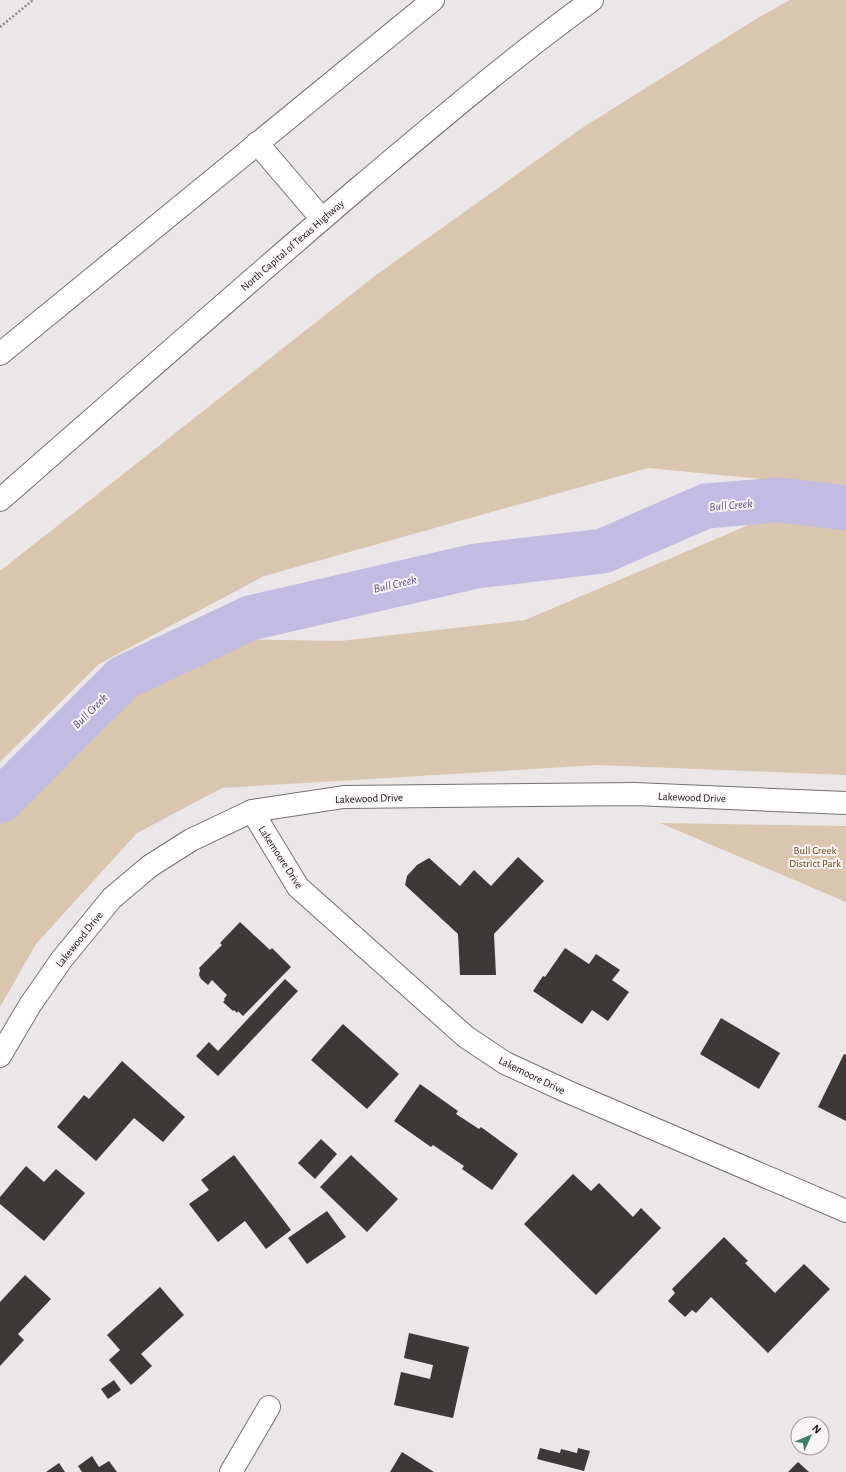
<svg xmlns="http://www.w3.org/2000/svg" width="846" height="1472" font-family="'Alegreya Sans',sans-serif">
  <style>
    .green { fill: #dac5ae }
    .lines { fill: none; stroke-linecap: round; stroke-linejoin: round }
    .river { stroke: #c2bce2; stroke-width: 45 }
    .building { fill: #3c3938 }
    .minor-casing { stroke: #757171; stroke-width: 24 }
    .highway-casing { stroke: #757171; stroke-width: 24 }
    .path { stroke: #8f8d8d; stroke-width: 2.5; stroke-dasharray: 2 2; stroke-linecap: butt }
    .minor { stroke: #fff; stroke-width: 22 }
    .highway { stroke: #fff; stroke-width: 22 }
    .labels { text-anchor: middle; stroke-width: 4; stroke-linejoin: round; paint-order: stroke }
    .street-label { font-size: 11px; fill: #151414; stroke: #f9f4f5 }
    .park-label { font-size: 11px; fill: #68430e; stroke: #f9f4f5 }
    .water-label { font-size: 12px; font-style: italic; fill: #584d80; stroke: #f9f4f5 }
  </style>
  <rect width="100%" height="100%" fill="#ebe7e8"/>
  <g class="green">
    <path d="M790,0H846V487L648,468L264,576L99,664L0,762V571L376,275L582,128L756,19Z"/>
    <path d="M772,515L846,520V775L599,765L222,788L137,833L36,944L0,1007V811L117,702L226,639L340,641L525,620Z"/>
    <path d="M660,823L846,826V902Z"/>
  </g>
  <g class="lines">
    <path class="river" d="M0,801L123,678L250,618L476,566L603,551L706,506L780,500L846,508"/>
  </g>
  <g class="building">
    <path d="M518,857L544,881L494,934L496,975H460L458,934L405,885L407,876L417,865L429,858L460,886L474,870L491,886Z"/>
    <path d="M240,922L270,950L272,948L291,967L243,1016L238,1011L237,1013L234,1010L233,1011L223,1002L225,1000L224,999L227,995L212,980L208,985L201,979L199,975L200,970L199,968L222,945L220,943Z"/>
    <path d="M565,948L589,964L596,954L620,970L612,980L629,992L608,1021L592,1010L582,1024L533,991L543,976L545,977Z"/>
    <path d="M285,979L298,991L218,1076L196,1056L209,1042L218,1051Z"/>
    <path d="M721,1018L780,1053L759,1089L700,1054Z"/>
    <path d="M343,1024L399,1074L367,1109L311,1060Z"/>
    <path d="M844,1054L846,1055V1121L818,1107Z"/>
    <path d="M122,1061L185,1117L163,1142L134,1118L96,1161L57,1127L84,1095L89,1099Z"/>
    <path d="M420,1084L458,1111L456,1114L479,1129L481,1127L518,1154L492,1190L462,1169L464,1166L433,1145L431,1147L394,1121Z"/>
    <path d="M321,1139L337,1154L315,1179L298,1163Z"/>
    <path d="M234,1155L291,1230L266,1249L245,1221L218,1242L189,1204L209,1190L201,1180Z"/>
    <path d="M351,1155L398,1199L367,1232L320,1187Z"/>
    <path d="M26,1166L44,1182L56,1169L85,1193L44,1241L0,1204V1197Z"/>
    <path d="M573,1174L591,1191L599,1183L633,1217L641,1208L661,1228L596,1295L524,1224Z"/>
    <path d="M327,1211L346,1237L307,1264L288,1238Z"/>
    <path d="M724,1237L748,1261L745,1263L775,1293L804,1264L830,1289L768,1353L711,1297L696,1313L692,1310L685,1317L668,1301L675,1293L672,1289Z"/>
    <path d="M25,1275L51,1299L18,1334L24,1340L0,1366V1302Z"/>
    <path d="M160,1287L184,1315L141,1354L152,1366L131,1385L109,1360L120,1350L107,1335Z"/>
    <path d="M409,1333L469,1347L453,1418L394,1405L401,1372L430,1379L433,1365L404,1358Z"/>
    <path d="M114,1380L121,1390L108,1399L101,1389Z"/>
    <path d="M540,1448L560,1453L561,1449L577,1453L578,1448L590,1451L584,1471L537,1459Z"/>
    <path d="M402,1452L434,1472H390Z"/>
    <path d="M92,1456L99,1467L109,1461L117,1472H82L78,1466Z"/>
    <path d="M798,1462L809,1472H788Z"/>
    <path d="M59,1463L65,1472H46Z"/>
  </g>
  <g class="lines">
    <g class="minor-casing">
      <g id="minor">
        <path d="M252,811L298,887L466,1037L505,1063L566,1091L846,1211"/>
        <path d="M0,1056L30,1005L62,959L112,898L150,866L191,840L252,811L344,797L635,794L846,803"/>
        <path d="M231,1472L269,1407"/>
      </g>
    </g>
    <g class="highway-casing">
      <g id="highway">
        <path d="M257,143L322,219"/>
        <path d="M0,354L433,0"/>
        <path d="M0,500C120,395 240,289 362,185C437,122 512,58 592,0"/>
      </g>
    </g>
    <path class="path" d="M0,27L33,0"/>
    <use href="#minor" class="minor"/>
    <use href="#highway" class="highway"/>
  </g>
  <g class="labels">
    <g class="street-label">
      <text transform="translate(292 245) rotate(-41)" y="4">North Capital of Texas Highway</text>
      <text transform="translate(692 797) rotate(2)" y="4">Lakewood Drive</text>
      <text transform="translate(369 798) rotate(-2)" y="4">Lakewood Drive</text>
      <text transform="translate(281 857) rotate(57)" y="4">Lakemoore Drive</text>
      <text transform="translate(79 939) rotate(-51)" y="4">Lakewood Drive</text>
      <text transform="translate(532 1075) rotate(26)" y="4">Lakemoore Drive</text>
    </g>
    <g class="park-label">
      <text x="815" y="854">Bull Creek<tspan x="815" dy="13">District Park</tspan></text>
    </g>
    <g class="water-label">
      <text transform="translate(731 505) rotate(-5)" y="4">Bull Creek</text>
      <text transform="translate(395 584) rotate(-13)" y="4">Bull Creek</text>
      <text transform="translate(90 711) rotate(-45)" y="4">Bull Creek</text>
    </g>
  </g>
  <g transform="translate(810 1436) rotate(45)"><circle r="19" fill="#f9f4f5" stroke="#9e9a9b"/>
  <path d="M0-3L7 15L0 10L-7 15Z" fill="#3e7e6d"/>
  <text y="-6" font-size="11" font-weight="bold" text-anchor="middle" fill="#151414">N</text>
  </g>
</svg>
